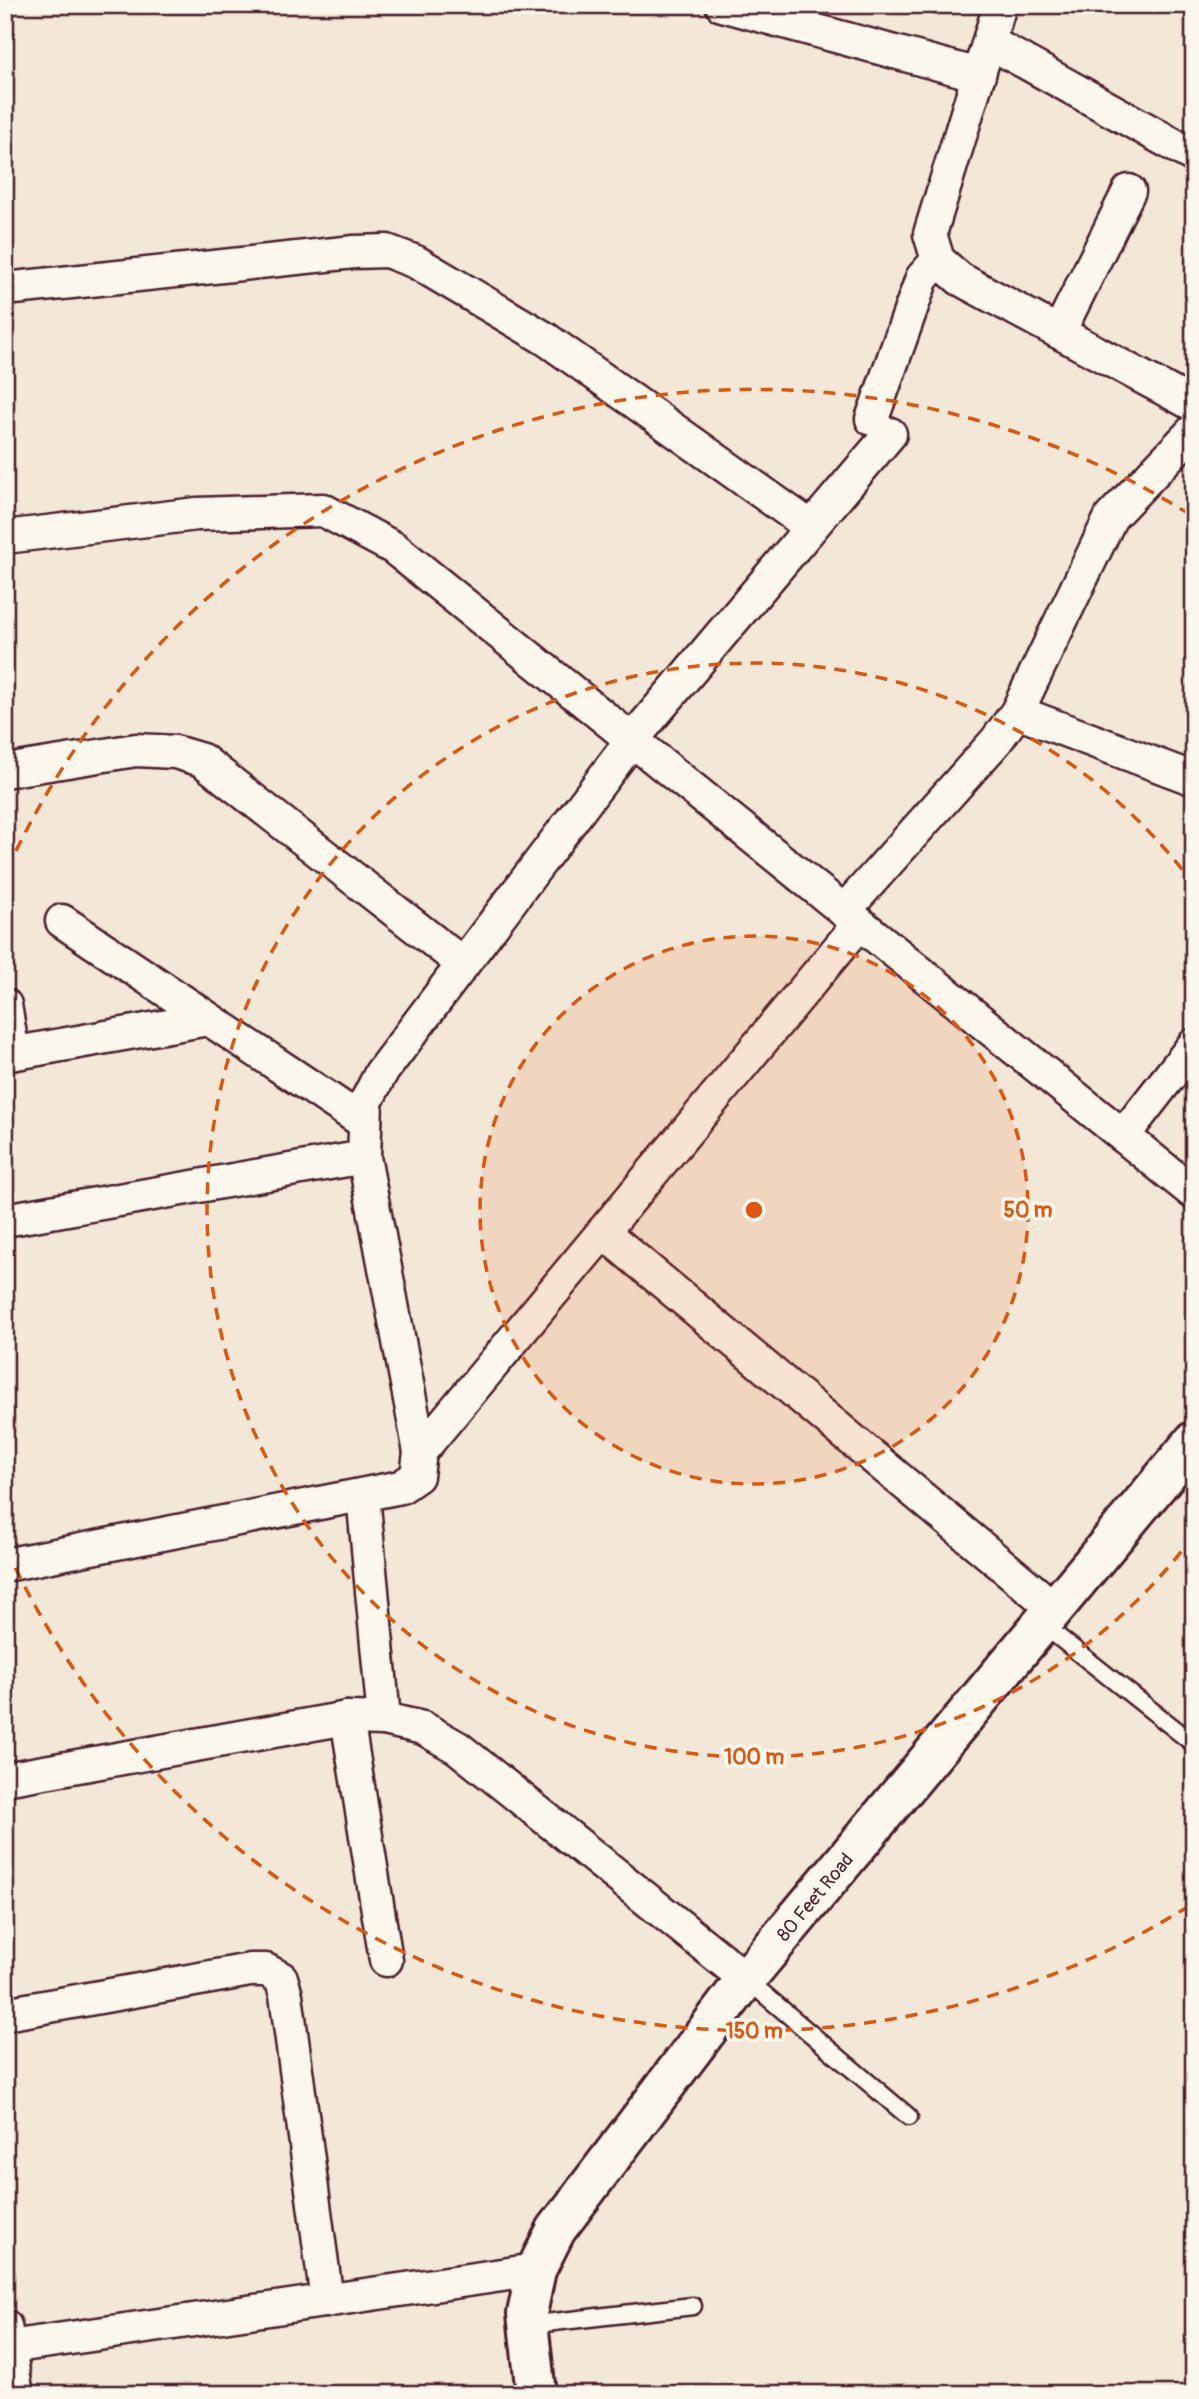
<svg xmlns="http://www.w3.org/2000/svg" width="1199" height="2399" font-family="Pangolin,sans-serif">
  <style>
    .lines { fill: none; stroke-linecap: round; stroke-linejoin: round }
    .service-casing { stroke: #4a1f2b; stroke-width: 21 }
    .minor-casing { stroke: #4a1f2b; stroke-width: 37 }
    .secondary-casing { stroke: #4a1f2b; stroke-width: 44 }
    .service { stroke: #fbf7ec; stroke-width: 16 }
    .minor { stroke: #fbf7ec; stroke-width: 32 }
    .secondary { stroke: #fbf7ec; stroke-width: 38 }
    .ring { fill: none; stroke: #e0560e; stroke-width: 3.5; stroke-dasharray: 12 9 }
    .labels { text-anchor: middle; stroke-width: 7; stroke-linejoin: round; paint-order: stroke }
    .street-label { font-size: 19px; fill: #4a1f2b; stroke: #fbf7ec }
    .centre { fill: #e0560e; stroke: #fbf7ec; stroke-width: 3.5 }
    .ring-label { font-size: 21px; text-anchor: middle; font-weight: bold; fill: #e0560e; stroke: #fbf7ec; stroke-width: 7; stroke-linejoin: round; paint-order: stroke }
  </style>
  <rect width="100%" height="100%" fill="#f3e7d8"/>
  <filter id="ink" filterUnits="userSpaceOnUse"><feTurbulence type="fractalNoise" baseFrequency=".0143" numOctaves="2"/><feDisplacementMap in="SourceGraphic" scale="14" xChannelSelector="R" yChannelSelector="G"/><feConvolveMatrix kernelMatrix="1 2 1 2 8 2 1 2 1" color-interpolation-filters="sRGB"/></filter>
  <g filter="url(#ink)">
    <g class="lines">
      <g class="service-casing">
        <g id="service">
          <path d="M1042,1624L1194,1744"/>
          <path d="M746,1979L909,2117"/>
          <path d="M528,2325L693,2306"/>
        </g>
      </g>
      <g class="minor-casing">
        <g id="minor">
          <path d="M722,5L979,75"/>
          <path d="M1000,5L930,234L938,260L960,279L1194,405"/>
          <path d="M989,42L1194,156"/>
          <path d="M5,289L354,252L387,251L416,262L546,339L811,527"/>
          <path d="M1059,332L1129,191"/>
          <path d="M872,419L922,278L938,260"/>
          <path d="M5,537L197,514L323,510L394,548L1194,1193"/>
          <path d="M1017,712L1194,779"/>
          <path d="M5,771L136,750L175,752L202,760L463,964"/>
          <path d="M844,911L996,741L1017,712L1111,517L1194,430"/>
          <path d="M62,921L365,1123"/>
          <path d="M5,1005L13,1053"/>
          <path d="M5,1055L208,1019"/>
          <path d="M1123,1136L1194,1045"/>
          <path d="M5,1220L364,1157"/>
          <path d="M603,1232L1055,1609"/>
          <path d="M420,1452L859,924"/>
          <path d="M363,1495L384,1719"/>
          <path d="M5,1565L401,1487L417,1476L420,1452L364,1157L366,1102L381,1073L632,740L890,434"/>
          <path d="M347,1718L386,1960"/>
          <path d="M5,1779L347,1718L384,1719L423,1728L458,1748L746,1979"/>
          <path d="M5,2014L250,1970H266L281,1978L286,1995L327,2301"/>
          <path d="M5,2326L17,2394"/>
          <path d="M9,2347L536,2270"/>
        </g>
      </g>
      <g class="secondary-casing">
        <g id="secondary">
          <path id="s1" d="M536,2394L527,2314L536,2270L556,2230L746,1979L1194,1441"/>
        </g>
      </g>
      <use href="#service" class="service"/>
      <use href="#minor" class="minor"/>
      <use href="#secondary" class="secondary"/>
    </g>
  </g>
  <circle cx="754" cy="1210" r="274" fill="#e0560e" fill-opacity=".12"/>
  <g class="ring">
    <circle cx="754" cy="1210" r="274"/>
    <path d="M1194 1535A547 547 0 1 1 1194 885"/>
    <path d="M1189 1906A821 821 0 0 1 7 1550M7 870A821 821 0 0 1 1189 514"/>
  </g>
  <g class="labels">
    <g class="street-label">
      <text dy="7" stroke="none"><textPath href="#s1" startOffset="592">80 Feet Road</textPath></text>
    </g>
  </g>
  <circle cx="754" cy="1210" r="10" class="centre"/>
  <g class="ring-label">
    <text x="1028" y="1217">50 m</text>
    <text x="754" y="1764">100 m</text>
    <text x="754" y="2038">150 m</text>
  </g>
  <rect width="1199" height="2399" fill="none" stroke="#fbf7ec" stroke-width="28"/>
  <rect x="14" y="14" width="1171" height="2371" fill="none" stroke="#4a1f2b" stroke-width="2.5" filter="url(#ink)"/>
</svg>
